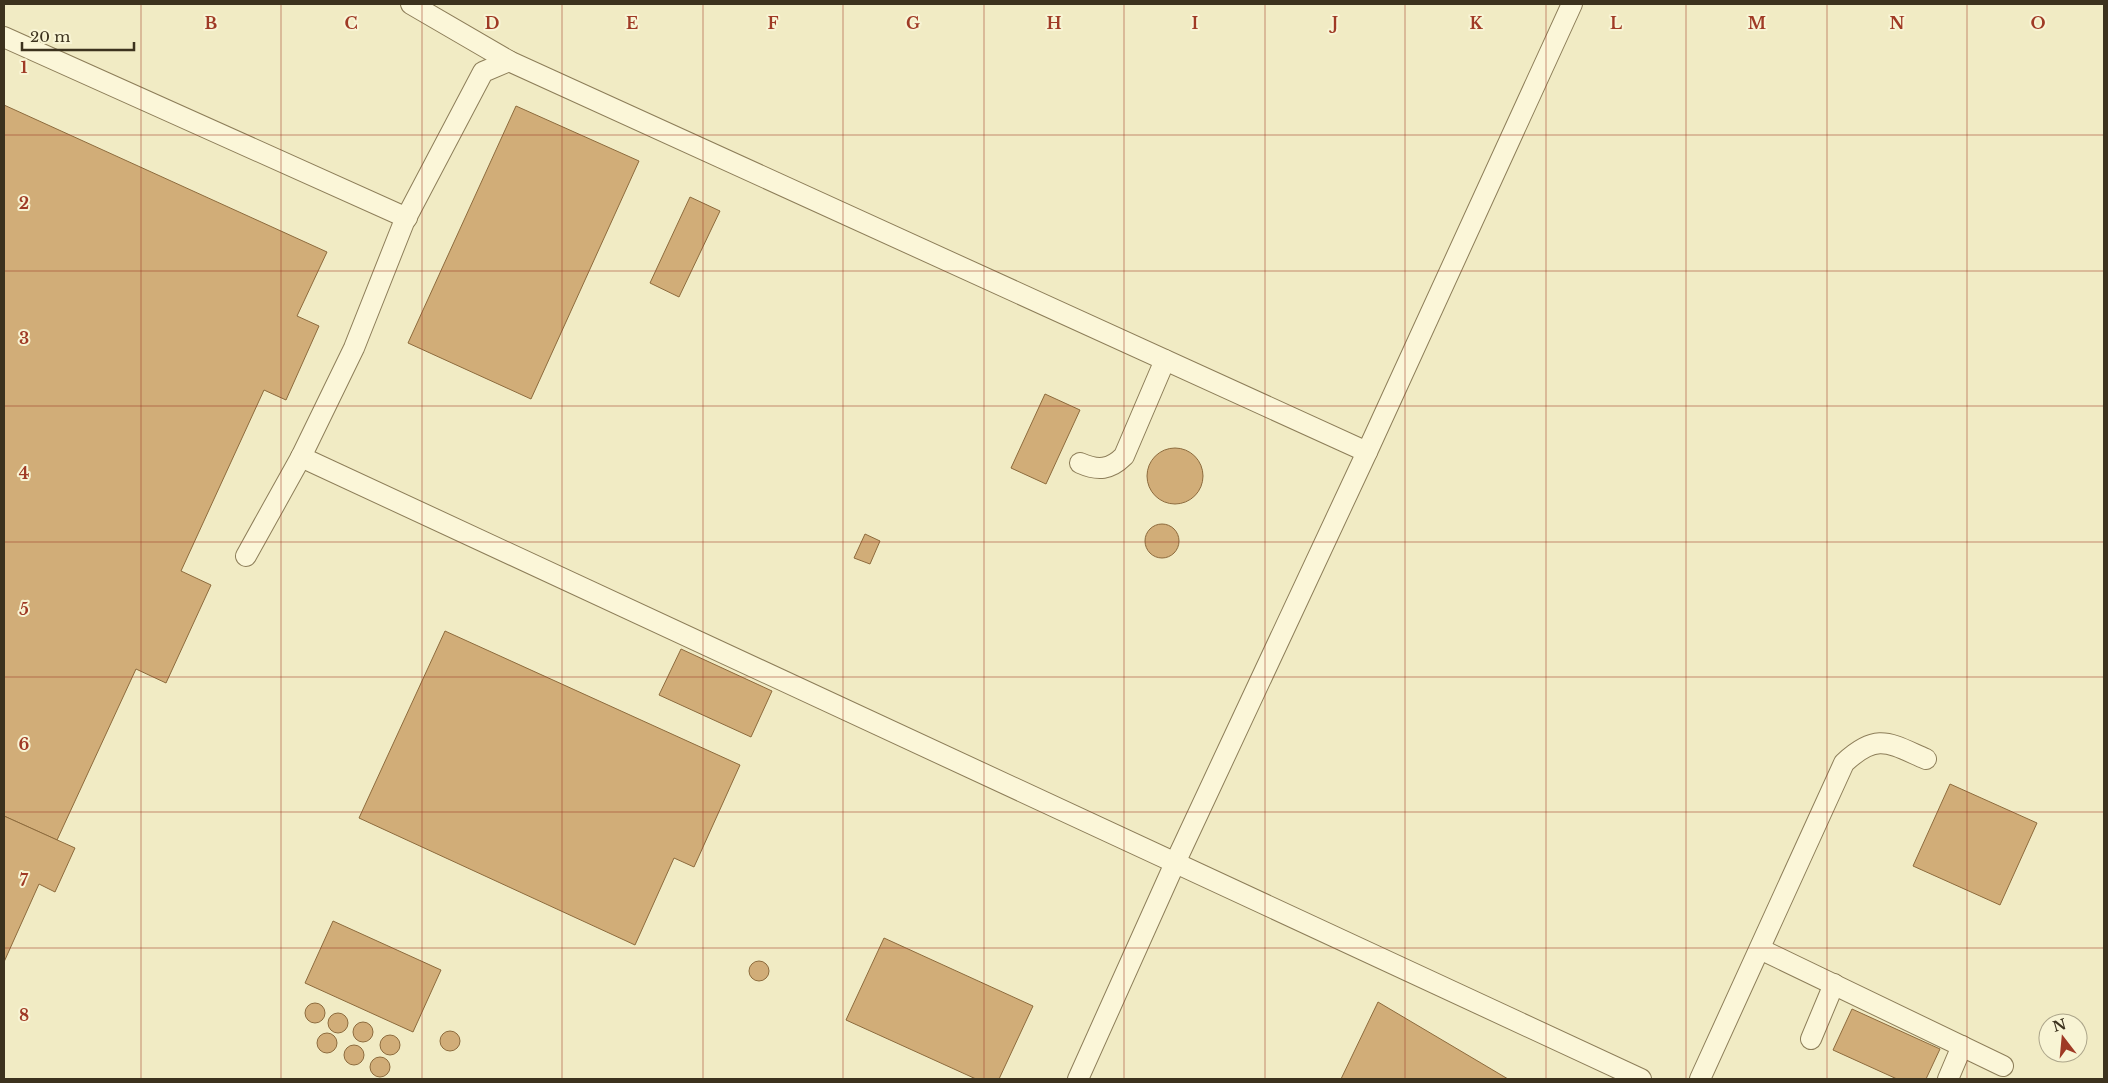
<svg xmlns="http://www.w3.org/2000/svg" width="2108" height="1083" font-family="'Libre Baskerville',serif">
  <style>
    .building { fill: #d1ad78; stroke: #8d6b3d }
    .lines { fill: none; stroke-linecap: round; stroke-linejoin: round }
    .lane-casing { stroke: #8d7e59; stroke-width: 22 }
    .lane { stroke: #fbf6d8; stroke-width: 20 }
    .grid { fill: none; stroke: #9f3a25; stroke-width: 1; stroke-opacity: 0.55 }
    .grid-label { font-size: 16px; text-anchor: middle; font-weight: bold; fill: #9f3a25; stroke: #f8f4d4; stroke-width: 4; stroke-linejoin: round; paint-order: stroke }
  </style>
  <rect width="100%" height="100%" fill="#f1ebc4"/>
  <g class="building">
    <path d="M4,105L327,252L297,316L319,326L286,400L264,390L181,571L211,585L166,683L136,669L57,840L4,816Z"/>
    <path d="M516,106L639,161L531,399L408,343Z"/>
    <path d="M690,197L720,211L679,297L650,283Z"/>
    <path d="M1045,394L1080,410L1046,484L1011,468Z"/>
    <circle cx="1175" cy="476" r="28"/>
    <circle cx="1162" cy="541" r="17"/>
    <path d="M865,534L880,541L870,564L854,558Z"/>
    <path d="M445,631L740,765L694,867L674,858L635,945L359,818Z"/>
    <path d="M681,649L772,691L751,737L659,695Z"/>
    <path d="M1950,784L2037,823L2000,905L1913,866Z"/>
    <path d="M4,816L75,848L55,892L39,884L4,962Z"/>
    <path d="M333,921L441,970L413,1032L305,983Z"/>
    <path d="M884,938L1033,1006L999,1079H976L846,1020Z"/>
    <circle cx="759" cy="971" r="10"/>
    <path d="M1378,1002L1508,1079H1341Z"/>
    <circle cx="315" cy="1013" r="10"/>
    <path d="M1852,1009L1940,1049L1926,1079H1897L1833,1050Z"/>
    <circle cx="338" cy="1023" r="10"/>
    <circle cx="363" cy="1032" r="10"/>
    <circle cx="450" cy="1041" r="10"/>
    <circle cx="327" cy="1043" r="10"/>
    <circle cx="390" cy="1045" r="10"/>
    <circle cx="354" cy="1055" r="10"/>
    <circle cx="380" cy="1067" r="10"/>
  </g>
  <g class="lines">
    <g class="lane-casing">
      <g id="lane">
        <path d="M411,4L509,61"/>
        <path d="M4,37L407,218"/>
        <path d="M301,457L1641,1079"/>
        <path d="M1080,463C1098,471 1110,470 1124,456L1165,360"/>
        <path d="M246,556L301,457L354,348L404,222L483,72L509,61L1367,452"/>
        <path d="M1760,949L2003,1066"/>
        <path d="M1811,1039L1834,984"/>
        <path d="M1078,1079L1175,863L1367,452L1572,4"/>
        <path d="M1700,1079L1844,763C1877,732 1889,743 1926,759"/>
        <path d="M1948,1079L1962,1046"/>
      </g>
    </g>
    <use href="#lane" class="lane"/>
  </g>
  <path class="grid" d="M141,4V1079M281,4V1079M422,4V1079M562,4V1079M703,4V1079M843,4V1079M984,4V1079M1124,4V1079M1265,4V1079M1405,4V1079M1546,4V1079M1686,4V1079M1827,4V1079M1967,4V1079M4,135H2104M4,271H2104M4,406H2104M4,542H2104M4,677H2104M4,812H2104M4,948H2104"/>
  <g class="grid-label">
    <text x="211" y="29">B</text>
    <text x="351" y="29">C</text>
    <text x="492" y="29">D</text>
    <text x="632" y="29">E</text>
    <text x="773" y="29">F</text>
    <text x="913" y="29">G</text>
    <text x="1054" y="29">H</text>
    <text x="1195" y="29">I</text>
    <text x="1335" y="29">J</text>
    <text x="1476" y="29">K</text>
    <text x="1616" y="29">L</text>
    <text x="1757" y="29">M</text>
    <text x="1897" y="29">N</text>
    <text x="2038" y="29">O</text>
    <text x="24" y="73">1</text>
    <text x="24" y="209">2</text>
    <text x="24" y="344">3</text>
    <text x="24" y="479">4</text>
    <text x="24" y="615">5</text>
    <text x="24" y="750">6</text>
    <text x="24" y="886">7</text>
    <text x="24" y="1021">8</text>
  </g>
  <rect width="2108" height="1083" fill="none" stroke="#3c321e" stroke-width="10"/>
  <g transform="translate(2063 1038) rotate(344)"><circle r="24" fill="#f8f4d4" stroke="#ada68b"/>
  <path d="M0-4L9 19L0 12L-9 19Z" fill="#9f3a25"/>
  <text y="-8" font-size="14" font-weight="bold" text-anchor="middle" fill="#3c321e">N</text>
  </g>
  <path d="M22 42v8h112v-8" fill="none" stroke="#3c321e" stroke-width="2.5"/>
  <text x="30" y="42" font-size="15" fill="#3c321e" stroke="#f8f4d4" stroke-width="4" paint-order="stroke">20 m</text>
</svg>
